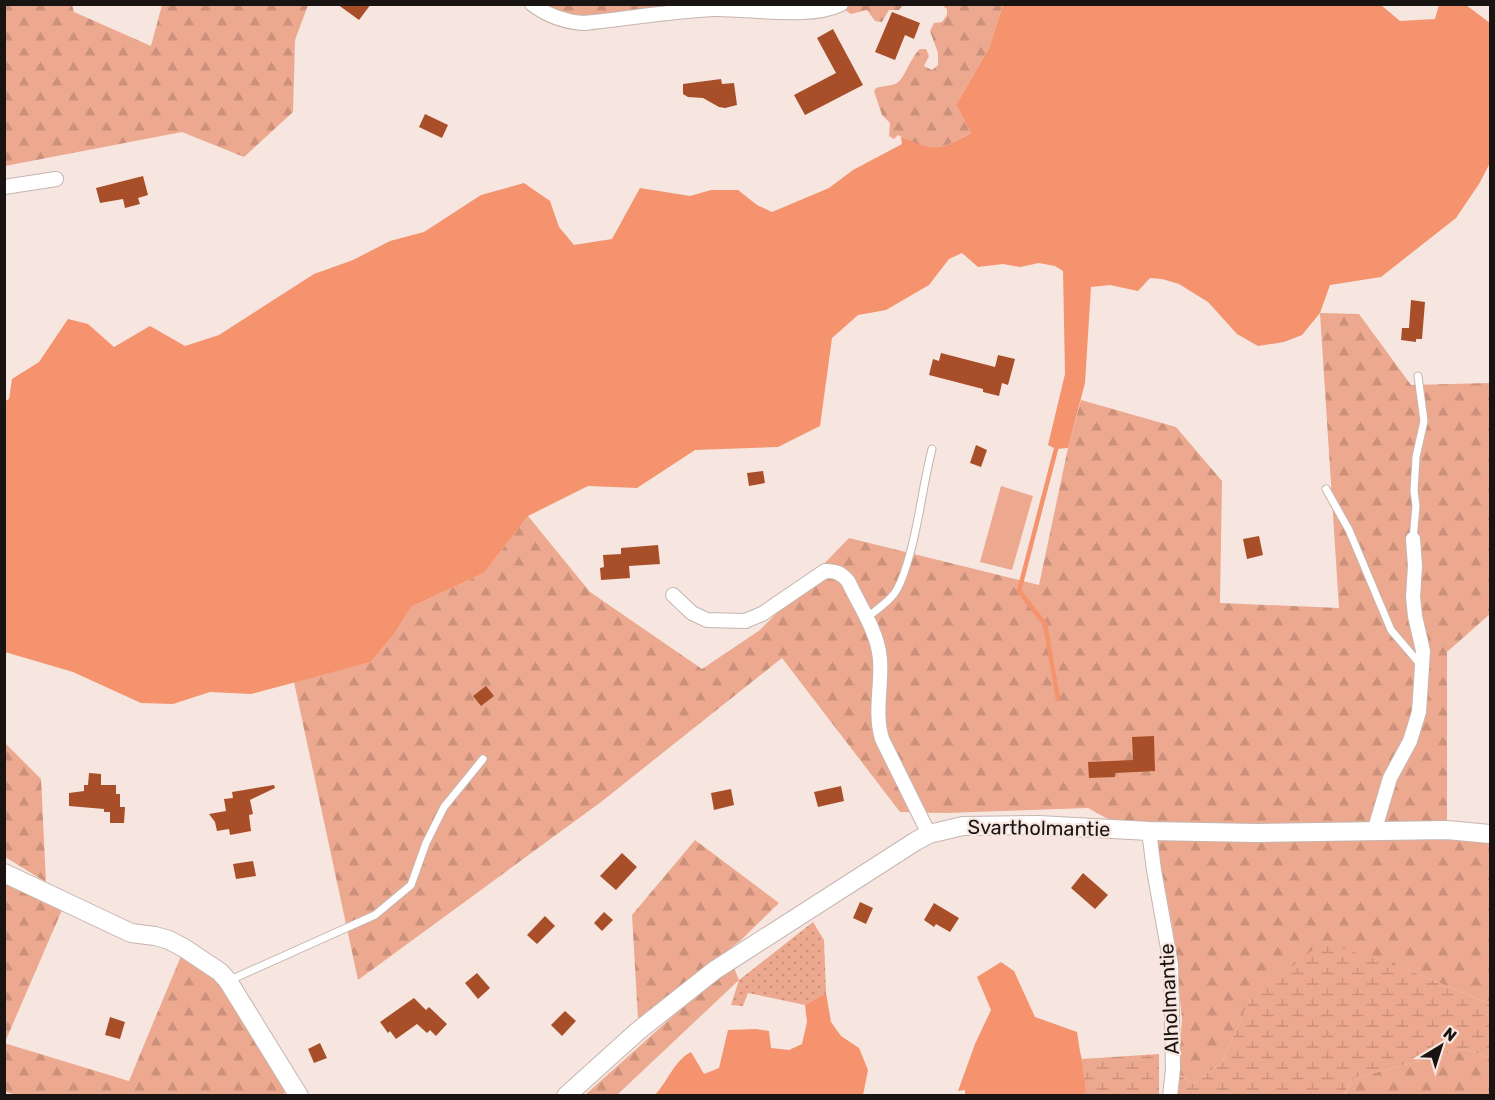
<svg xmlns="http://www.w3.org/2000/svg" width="1495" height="1100" font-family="Rubik,sans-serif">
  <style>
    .grass { fill: url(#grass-dots) }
    .forest { fill: url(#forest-firs) }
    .wetland { fill: url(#wetland-marsh) }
    .garden { fill: #eda98f }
    .water { fill: #f4936d }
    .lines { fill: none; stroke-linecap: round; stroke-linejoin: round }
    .stream { stroke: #f4936d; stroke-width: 4.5 }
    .building { fill: #a84e29 }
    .lane-casing { stroke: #c5b5af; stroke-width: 9 }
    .street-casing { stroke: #c5b5af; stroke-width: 16 }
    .secondary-casing { stroke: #c5b5af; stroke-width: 20 }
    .lane { stroke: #fff; stroke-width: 7 }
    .street { stroke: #fff; stroke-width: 14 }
    .secondary { stroke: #fff; stroke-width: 18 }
    .labels { text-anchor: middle; stroke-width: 4.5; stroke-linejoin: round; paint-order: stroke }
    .street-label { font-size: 20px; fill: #191311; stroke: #f6e6df }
  </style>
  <defs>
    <pattern id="grass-dots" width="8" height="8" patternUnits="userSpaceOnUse" patternTransform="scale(1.5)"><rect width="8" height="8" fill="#eda98f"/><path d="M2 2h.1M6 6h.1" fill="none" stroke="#cb917a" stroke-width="1.8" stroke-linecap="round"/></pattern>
    <pattern id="forest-firs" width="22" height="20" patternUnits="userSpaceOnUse" patternTransform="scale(1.5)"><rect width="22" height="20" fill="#eda98f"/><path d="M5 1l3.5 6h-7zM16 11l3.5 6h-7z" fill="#cb917a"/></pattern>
    <pattern id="wetland-marsh" width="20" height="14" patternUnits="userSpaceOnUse" patternTransform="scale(1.5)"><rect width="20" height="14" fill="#eda98f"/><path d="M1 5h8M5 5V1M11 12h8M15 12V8" fill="none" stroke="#cb917a"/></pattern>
  </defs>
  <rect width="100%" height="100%" fill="#f6e6df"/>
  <path class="grass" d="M813,922L824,940L826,993L805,1005L748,993L743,1006L731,1005L739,980Z"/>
  <g class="forest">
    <path d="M5,4L72,5L74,12L151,46L162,5H308L295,40L293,112L244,157L182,132L5,166Z"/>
    <path d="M663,4V9L585,21L539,5Z"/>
    <path d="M849,5H903L899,10H889L882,22L875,21L867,10L851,14L842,8Z"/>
    <path d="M942,5H1003L989,48L956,105L971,133C939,150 931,155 898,135L894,139L889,136L890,123L882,115L874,91L876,88C882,86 889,86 895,84C905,80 909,59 920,49H926L929,56L924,66L932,70L938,65V53L930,31L934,23L942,22L947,15V9Z"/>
    <path d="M1320,313L1359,314L1411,385L1490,383V614L1447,652V830L1490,833V1004L1408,970L1250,999L1222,1062L1193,1084L1178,1073L1182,1019L1173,930L1157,846L1088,808L945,813L900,812L782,658L601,802L358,980L294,682L371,662L395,633L411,607L484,573L528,516L590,592L702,669L760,630L849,538L1039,585L1068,448L1081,400L1176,427L1222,481L1220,603L1339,608Z"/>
    <path d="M5,743L41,779L46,882L5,857Z"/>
    <path d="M695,840L779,903L740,941L638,1019L632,915Z"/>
    <path d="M5,883L62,910L5,1042Z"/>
    <path d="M181,956L223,984L284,1091L285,1095H17L5,1092L4,1043L129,1081Z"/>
    <path d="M732,963L739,980L617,1095L584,1096Z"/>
    <path d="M1464,1049L1490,1058V1095L1344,1096L1352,1079Z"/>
  </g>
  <g class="wetland">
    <path d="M1323,942L1408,970L1490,1004V1058L1464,1049L1352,1079L1344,1095L1177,1096L1178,1073L1193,1084L1222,1062L1250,999Z"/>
    <path d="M1079,1048L1082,1059L1159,1054V1095L1047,1096Z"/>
  </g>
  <path class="garden" d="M1001,486L1033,496L1012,570L980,562Z"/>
  <g class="water">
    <path d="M1381,5L1400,21L1435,19L1439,5H1466L1490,23V163L1479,184L1456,218L1381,277L1330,285L1320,313L1302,335L1284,342L1258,346L1237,334L1208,302L1179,284L1162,279L1150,278L1138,291L1110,285L1091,287L1085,383L1068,448L1056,449L1048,445L1065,374L1063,271L1055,266L1039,263L1020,267L1003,264L978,267L962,253L949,259L929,285L886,310L858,315L832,338L820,426L778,447L695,450L637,488L588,486L528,516L484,573L411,607L395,633L371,662L251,694L210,692L173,704L141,703L73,672L5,652V401L9,399L12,379L39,362L68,319L88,324L114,347L150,326L185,346L219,335L314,274L353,260L390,241L424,232L481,195L524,183L550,201L559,227L574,245L612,239L640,188L690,196L711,190H738L757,205L772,212L829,188L853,170L902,144L901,137C936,152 938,151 971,133L956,105L989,48L1003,5Z"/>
    <path d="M1001,962L1014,971L1035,1017L1077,1032L1086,1091L1082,1095L965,1096V1090L958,1091L975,1044L991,1010L977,977Z"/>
    <path d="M826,993L831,1022L841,1036L859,1048L868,1070L863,1095H655C668,1081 674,1061 691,1052L704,1074L719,1068L728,1030L756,1029L769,1031L771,1048L789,1050L802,1044L807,1022L805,1005Z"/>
  </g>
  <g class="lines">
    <path class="stream" d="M1056,449L1019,591L1045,624L1058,699"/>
  </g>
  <g class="building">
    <path d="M337,4H371L359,20Z"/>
    <path d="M892,12L920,23L914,39L905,35L895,60L875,52Z"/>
    <path d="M833,29L863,85L805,115L794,95L836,73L817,38Z"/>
    <path d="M721,79L722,84L734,83L737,105L725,108L719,107L703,98L688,97L683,94V84Z"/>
    <path d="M425,114L448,125L442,138L419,127Z"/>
    <path d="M143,176L148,195L138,198L140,204L125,208L123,199L100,203L96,188Z"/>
    <path d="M1411,300L1425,302L1422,339H1416V342L1401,340L1402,328H1409Z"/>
    <path d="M941,353L995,367L998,355L1015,359L1008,385L1002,383L999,396L983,392V389L929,375L933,359L939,361Z"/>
    <path d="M976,445L987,450L981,467L970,463Z"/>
    <path d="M763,471L765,483L749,486L747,473Z"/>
    <path d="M1259,536L1263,555L1247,559L1243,539Z"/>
    <path d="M658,545L660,564L629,566L630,578L601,580L600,568L604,567L603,555L621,554V548Z"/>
    <path d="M486,686L494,696L481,706L473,696Z"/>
    <path d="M1154,736L1155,771L1115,773V777L1089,778L1088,762L1133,760L1132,737Z"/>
    <path d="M89,773L101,774V785H116V794H120V807H125L124,823H110V812H104V809L69,806V793L84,791V785H88Z"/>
    <path d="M274,785L275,788L250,800L253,814L249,815L251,831L230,835L229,829L217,831L215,822L209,814L226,811L224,799L233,798L232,792Z"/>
    <path d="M841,786L844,801L818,807L814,792Z"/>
    <path d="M731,789L734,805L714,810L711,793Z"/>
    <path d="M622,853L637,867L616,890L600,876Z"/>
    <path d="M253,861L256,876L236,879L233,864Z"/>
    <path d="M1083,873L1108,895L1095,909L1071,888Z"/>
    <path d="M860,902L873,908L866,924L853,918Z"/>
    <path d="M934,903L959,918L950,932L936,924L934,927L924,920Z"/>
    <path d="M604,912L613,920L602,931L594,923Z"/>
    <path d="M545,916L555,926L537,944L527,935Z"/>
    <path d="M477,973L490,988L478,999L465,983Z"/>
    <path d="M414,998L426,1010L429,1007L447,1024L436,1036L430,1030L427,1033L417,1024L396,1039L390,1031L388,1033L380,1022Z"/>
    <path d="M565,1011L576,1021L562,1036L551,1025Z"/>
    <path d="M110,1017L125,1022L120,1039L105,1035Z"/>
    <path d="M320,1043L327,1058L314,1063L308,1049Z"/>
  </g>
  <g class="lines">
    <g class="lane-casing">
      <g id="lane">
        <path d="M1326,489L1349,530L1391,630L1420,664"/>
        <path d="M1413,539L1416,506L1414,491L1416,457L1424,421L1418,376"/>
        <path d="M866,618C875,611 886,604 894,594C900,586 904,574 907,564C919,526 922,488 932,449"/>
        <path d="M228,981L375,915L411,885L426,843L444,807L483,759"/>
      </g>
    </g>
    <g class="street-casing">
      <g id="street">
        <path d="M532,4C548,16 565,22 584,23C627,19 670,11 713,9C750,8 809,20 841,4"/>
        <path d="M4,187L56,179"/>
        <path d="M673,595L692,613L707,620L745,621L762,614L825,571C836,571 841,573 848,581C859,605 878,632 880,659C882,687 874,712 882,739L929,834"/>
        <path d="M1149,831L1154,870L1171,965L1173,1069L1170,1096"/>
        <path d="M1374,832L1390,778L1410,741L1419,712L1423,651L1415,616L1413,597L1415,566L1413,539"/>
      </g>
    </g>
    <g class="secondary-casing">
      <g id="secondary">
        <path d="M4,873L131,933L155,936L169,940L184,948L220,972L228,981L299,1096"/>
        <path d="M566,1096L638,1031L715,970L916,841L929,834L963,826L1038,825L1149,831L1257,833L1447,830L1490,834"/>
      </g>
    </g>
    <use href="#lane" class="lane"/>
    <use href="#street" class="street"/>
    <use href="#secondary" class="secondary"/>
  </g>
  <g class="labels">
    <g class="street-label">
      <text transform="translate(1039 828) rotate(1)" y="7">Svartholmantie</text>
      <text transform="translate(1169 999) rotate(-93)" y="7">Alholmantie</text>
    </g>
  </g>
  <rect width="1495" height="1100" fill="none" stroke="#191311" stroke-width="12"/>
  <g transform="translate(1441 1046) rotate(38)" stroke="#f6e6df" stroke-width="4.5" paint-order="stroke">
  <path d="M0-4.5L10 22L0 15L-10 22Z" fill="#191311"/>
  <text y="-9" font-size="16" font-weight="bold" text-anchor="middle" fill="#191311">N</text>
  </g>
</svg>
